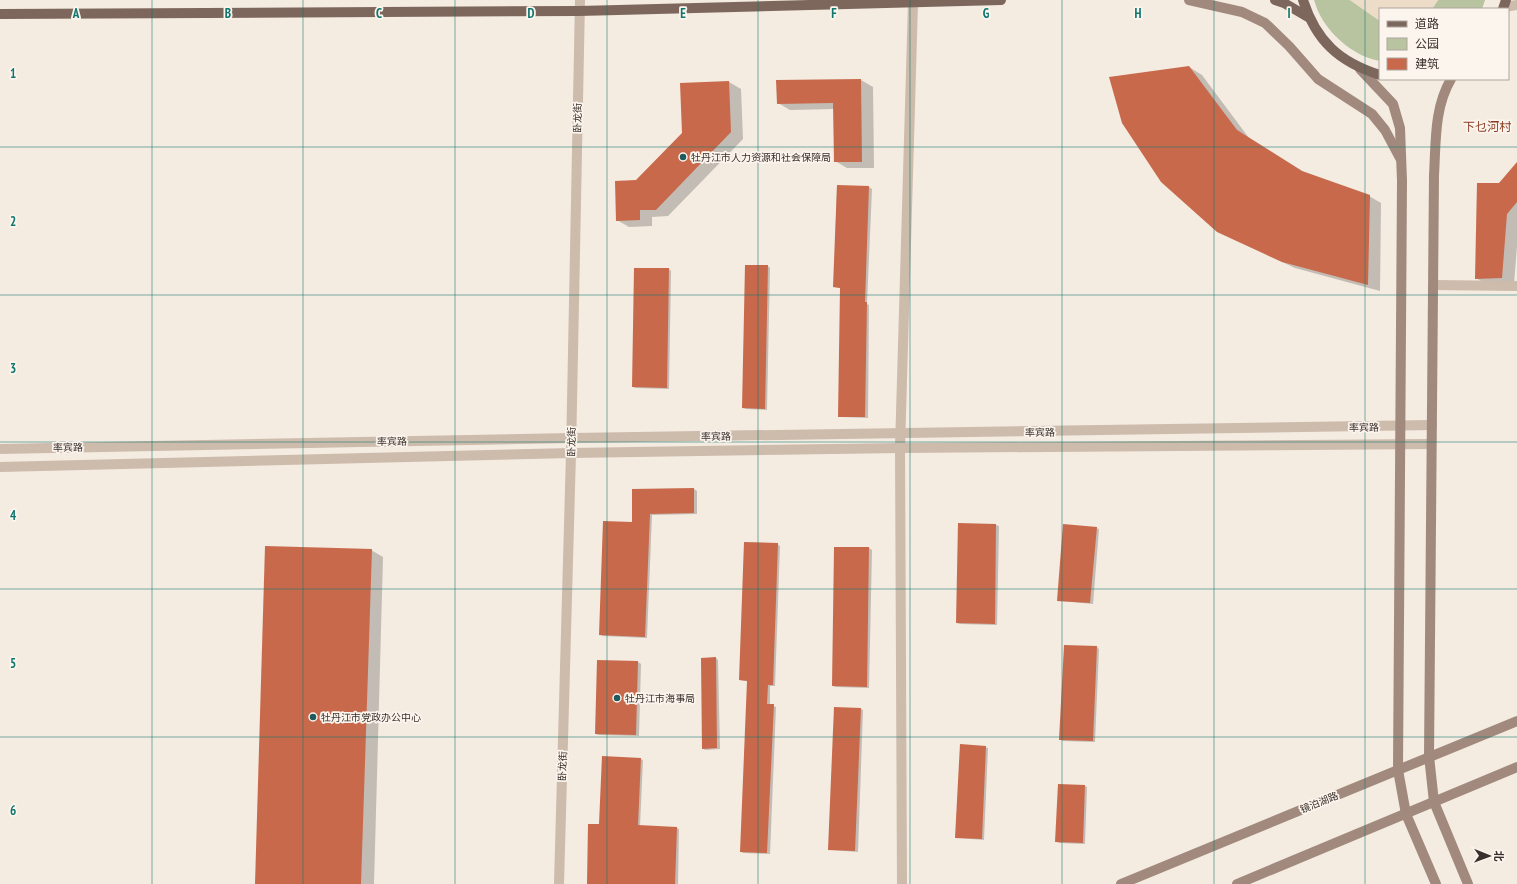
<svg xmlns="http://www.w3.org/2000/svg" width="1517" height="884" font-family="'PT Sans Narrow','Noto Sans SC',sans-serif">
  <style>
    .green { fill: #b8c4a0 }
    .plaza { fill: #ecdcc8 }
    .shadow { fill: #0003 }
    .building { fill: #c8694b }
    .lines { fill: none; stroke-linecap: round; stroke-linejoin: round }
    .minor { stroke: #cdbbac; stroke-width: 10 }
    .tertiary { stroke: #cdbbac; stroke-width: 10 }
    .secondary { stroke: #a18a7d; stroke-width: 10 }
    .primary { stroke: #7d675c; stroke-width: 10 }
    .grid { fill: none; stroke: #0f766e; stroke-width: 1; stroke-opacity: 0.55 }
    .poi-dot { fill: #1f5a5e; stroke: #fbf5ee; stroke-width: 1.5 }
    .labels { text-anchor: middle; stroke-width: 3.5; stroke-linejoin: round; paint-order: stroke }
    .street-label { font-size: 10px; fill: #3b302b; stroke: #fbf5ee }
    .poi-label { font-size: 10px; fill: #3b302b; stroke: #fbf5ee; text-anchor: start }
    .quarter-label { font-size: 12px; fill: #8c3b22; stroke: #fbf5ee }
    .grid-label { font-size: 13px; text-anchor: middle; font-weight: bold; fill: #0f766e; stroke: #fbf5ee; stroke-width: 3.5; stroke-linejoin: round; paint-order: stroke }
  </style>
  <rect width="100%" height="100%" fill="#f4ebe1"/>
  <g class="green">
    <path d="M1314,0H1350L1380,21V61C1356,57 1333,38 1321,17C1318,12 1316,6 1314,0Z"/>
    <path d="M1438,0H1485L1482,9H1432Z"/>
  </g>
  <path class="plaza" d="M1350,0H1438L1432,9H1380V21Z"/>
  <g class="shadow">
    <path d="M1189,67L1202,75L1249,138L1304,172L1369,196L1381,203L1380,291L1295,268L1217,231Z"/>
    <path d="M861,80L873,87L874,168H847L835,161L834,109L790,110L778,103L777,81Z"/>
    <path d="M729,82L741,89L743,139L668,216L652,217V226L629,227L617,220L636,181L683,133Z"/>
    <path d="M1517,163V246L1514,284L1488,285L1476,278L1500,184Z"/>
    <path d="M837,186L869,187L872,189L867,304L869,305L868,418L842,417L840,416L841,288L834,287Z"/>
    <path d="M768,266L770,268L767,410L746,409L743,408Z"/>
    <path d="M669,269L671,271L669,389L636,388L633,387Z"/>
    <path d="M694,489L697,491V514L652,515L647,638L602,636L600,634L633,523Z"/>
    <path d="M959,524L996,525L999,526L997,625L960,624L957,623Z"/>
    <path d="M1096,528L1099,529L1093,604L1061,601L1058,600Z"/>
    <path d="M777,544L780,546L775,686H770V705L776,707L770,854L743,853L741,851L748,681L740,680Z"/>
    <path d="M835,548H869L872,550L869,688L836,687L833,686Z"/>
    <path d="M371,550L383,557L374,884H256Z"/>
    <path d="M1097,647L1099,649L1095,742L1063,741L1060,739Z"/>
    <path d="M716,658L718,660L720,749L705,750L703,748Z"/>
    <path d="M598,661L638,662L641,664L639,736L599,735L596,734Z"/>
    <path d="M861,709L863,710L858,852L832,850L829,849Z"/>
    <path d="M985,747L988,748L984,840L959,838L956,837Z"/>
    <path d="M640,759L643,760L640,826L677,828L679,829L678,884H588L600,825Z"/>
    <path d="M1085,786L1087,787L1085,844L1059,843L1056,841Z"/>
  </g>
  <g class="building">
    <path d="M1189,66L1237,130L1302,171L1370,195L1368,285L1282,262L1217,232L1161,182L1122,123L1109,77Z"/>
    <path d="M861,79L862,162H834L833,103L777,104L776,80Z"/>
    <path d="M729,81L731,132L656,210H640V220L616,221L615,181L636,180L682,133L680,83Z"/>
    <path d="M1517,162V202L1507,214L1502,278L1475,279L1477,183H1499Z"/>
    <path d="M837,185L869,186L865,302H867L865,417H838L840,288L833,287Z"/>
    <path d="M745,265H768L765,409L742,408Z"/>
    <path d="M634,268H669L667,388L632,387Z"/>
    <path d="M694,488V513L650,514L645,637L599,635L603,521L632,522V489Z"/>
    <path d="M958,523L996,524L995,624L956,623Z"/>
    <path d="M1063,524L1097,527L1090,603L1057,601Z"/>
    <path d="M744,542L778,543L773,685H768L767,704H774L767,853L740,852L747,681L739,680Z"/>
    <path d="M265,546L372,549L361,884H255Z"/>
    <path d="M834,547H869L867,687L832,686Z"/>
    <path d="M1064,645L1097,646L1093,741L1059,740Z"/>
    <path d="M716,657L717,748L702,749L701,658Z"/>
    <path d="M597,660L638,661L636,735L595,734Z"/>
    <path d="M834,707L861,708L855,851L828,850Z"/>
    <path d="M960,744L986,746L982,839L955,838Z"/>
    <path d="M602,756L641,758L638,825L677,827L675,884H587L588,824H599Z"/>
    <path d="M1058,784L1085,785L1083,843L1055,842Z"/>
  </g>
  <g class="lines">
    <g class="minor">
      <path d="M1504,7L1517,5"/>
      <path d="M1433,285L1517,286"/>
      <path d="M902,884L900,448L913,3"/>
    </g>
    <g class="tertiary">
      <path d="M0,449L572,438L1432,425"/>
      <path d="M0,467L571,453L900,448L1431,444"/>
      <path d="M559,884L571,453L580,0"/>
    </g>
    <g class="secondary">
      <path d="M1189,0L1242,12L1265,23L1289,46L1318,79L1372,114L1385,130L1400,158"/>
      <path d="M1360,69L1393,104L1400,128L1402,181L1398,770L1406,814L1436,884"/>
      <path d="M1451,79C1434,108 1436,142 1434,175L1429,756L1434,802L1468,884"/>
      <path d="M1121,884L1517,721"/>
      <path d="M1237,884L1517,767"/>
    </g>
    <g class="primary">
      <path d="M1275,0L1284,3L1308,17"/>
      <path d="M1303,0C1316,41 1339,62 1380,75"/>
      <path d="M1503,9L1506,0"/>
      <path d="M0,14L579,11L1001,0"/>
    </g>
  </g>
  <path class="grid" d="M152,0V884M303,0V884M455,0V884M607,0V884M758,0V884M910,0V884M1062,0V884M1214,0V884M1365,0V884M0,147H1517M0,295H1517M0,442H1517M0,589H1517M0,737H1517"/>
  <g class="poi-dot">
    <circle cx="683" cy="157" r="4"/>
    <circle cx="617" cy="698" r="4"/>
    <circle cx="313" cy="717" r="4"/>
  </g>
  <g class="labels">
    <g class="street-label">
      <text transform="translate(577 118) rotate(-89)" y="4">卧龙街</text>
      <text transform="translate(1364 427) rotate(-1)" y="4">率宾路</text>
      <text transform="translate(1040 432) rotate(-1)" y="4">率宾路</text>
      <text transform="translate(716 436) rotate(-1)" y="4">率宾路</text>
      <text transform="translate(392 441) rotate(-1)" y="4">率宾路</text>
      <text transform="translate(571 442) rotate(-89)" y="4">卧龙街</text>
      <text transform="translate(68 447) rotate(-1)" y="4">率宾路</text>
      <text transform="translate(562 766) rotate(-88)" y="4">卧龙街</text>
      <text transform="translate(1319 802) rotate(-22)" y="4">镜泊湖路</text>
    </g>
    <g class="poi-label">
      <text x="691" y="161">牡丹江市人力资源和社会保障局</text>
      <text x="625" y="702">牡丹江市海事局</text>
      <text x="321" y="721">牡丹江市党政办公中心</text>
    </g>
    <g class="quarter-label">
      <text x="1487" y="131">下乜河村</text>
    </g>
  </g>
  <g class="grid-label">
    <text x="76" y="18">A</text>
    <text x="228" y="18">B</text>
    <text x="379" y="18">C</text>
    <text x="531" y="18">D</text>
    <text x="683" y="18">E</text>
    <text x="834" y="18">F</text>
    <text x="986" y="18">G</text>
    <text x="1138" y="18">H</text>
    <text x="1289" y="18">I</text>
    <text x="13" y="78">1</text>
    <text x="13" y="226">2</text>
    <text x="13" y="373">3</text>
    <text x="13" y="520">4</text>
    <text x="13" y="668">5</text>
    <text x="13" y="815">6</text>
  </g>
  <rect x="1379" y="8" width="130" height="72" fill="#fbf5ee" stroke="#aea6a0"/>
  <rect x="1387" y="21" width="20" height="6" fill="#7d675c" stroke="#aea6a0"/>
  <text x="1415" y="28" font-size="12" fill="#3b302b">道路</text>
  <rect x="1387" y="38" width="20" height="12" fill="#b8c4a0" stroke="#aea6a0"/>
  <text x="1415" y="48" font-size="12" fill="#3b302b">公园</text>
  <rect x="1387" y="58" width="20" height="12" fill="#c8694b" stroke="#aea6a0"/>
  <text x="1415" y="68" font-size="12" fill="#3b302b">建筑</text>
  <g transform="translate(1489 856) rotate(91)" stroke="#fbf5ee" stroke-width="3" paint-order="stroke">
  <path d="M0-3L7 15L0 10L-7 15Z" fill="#3b302b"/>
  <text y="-6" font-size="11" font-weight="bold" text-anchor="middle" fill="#3b302b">北</text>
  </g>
</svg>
